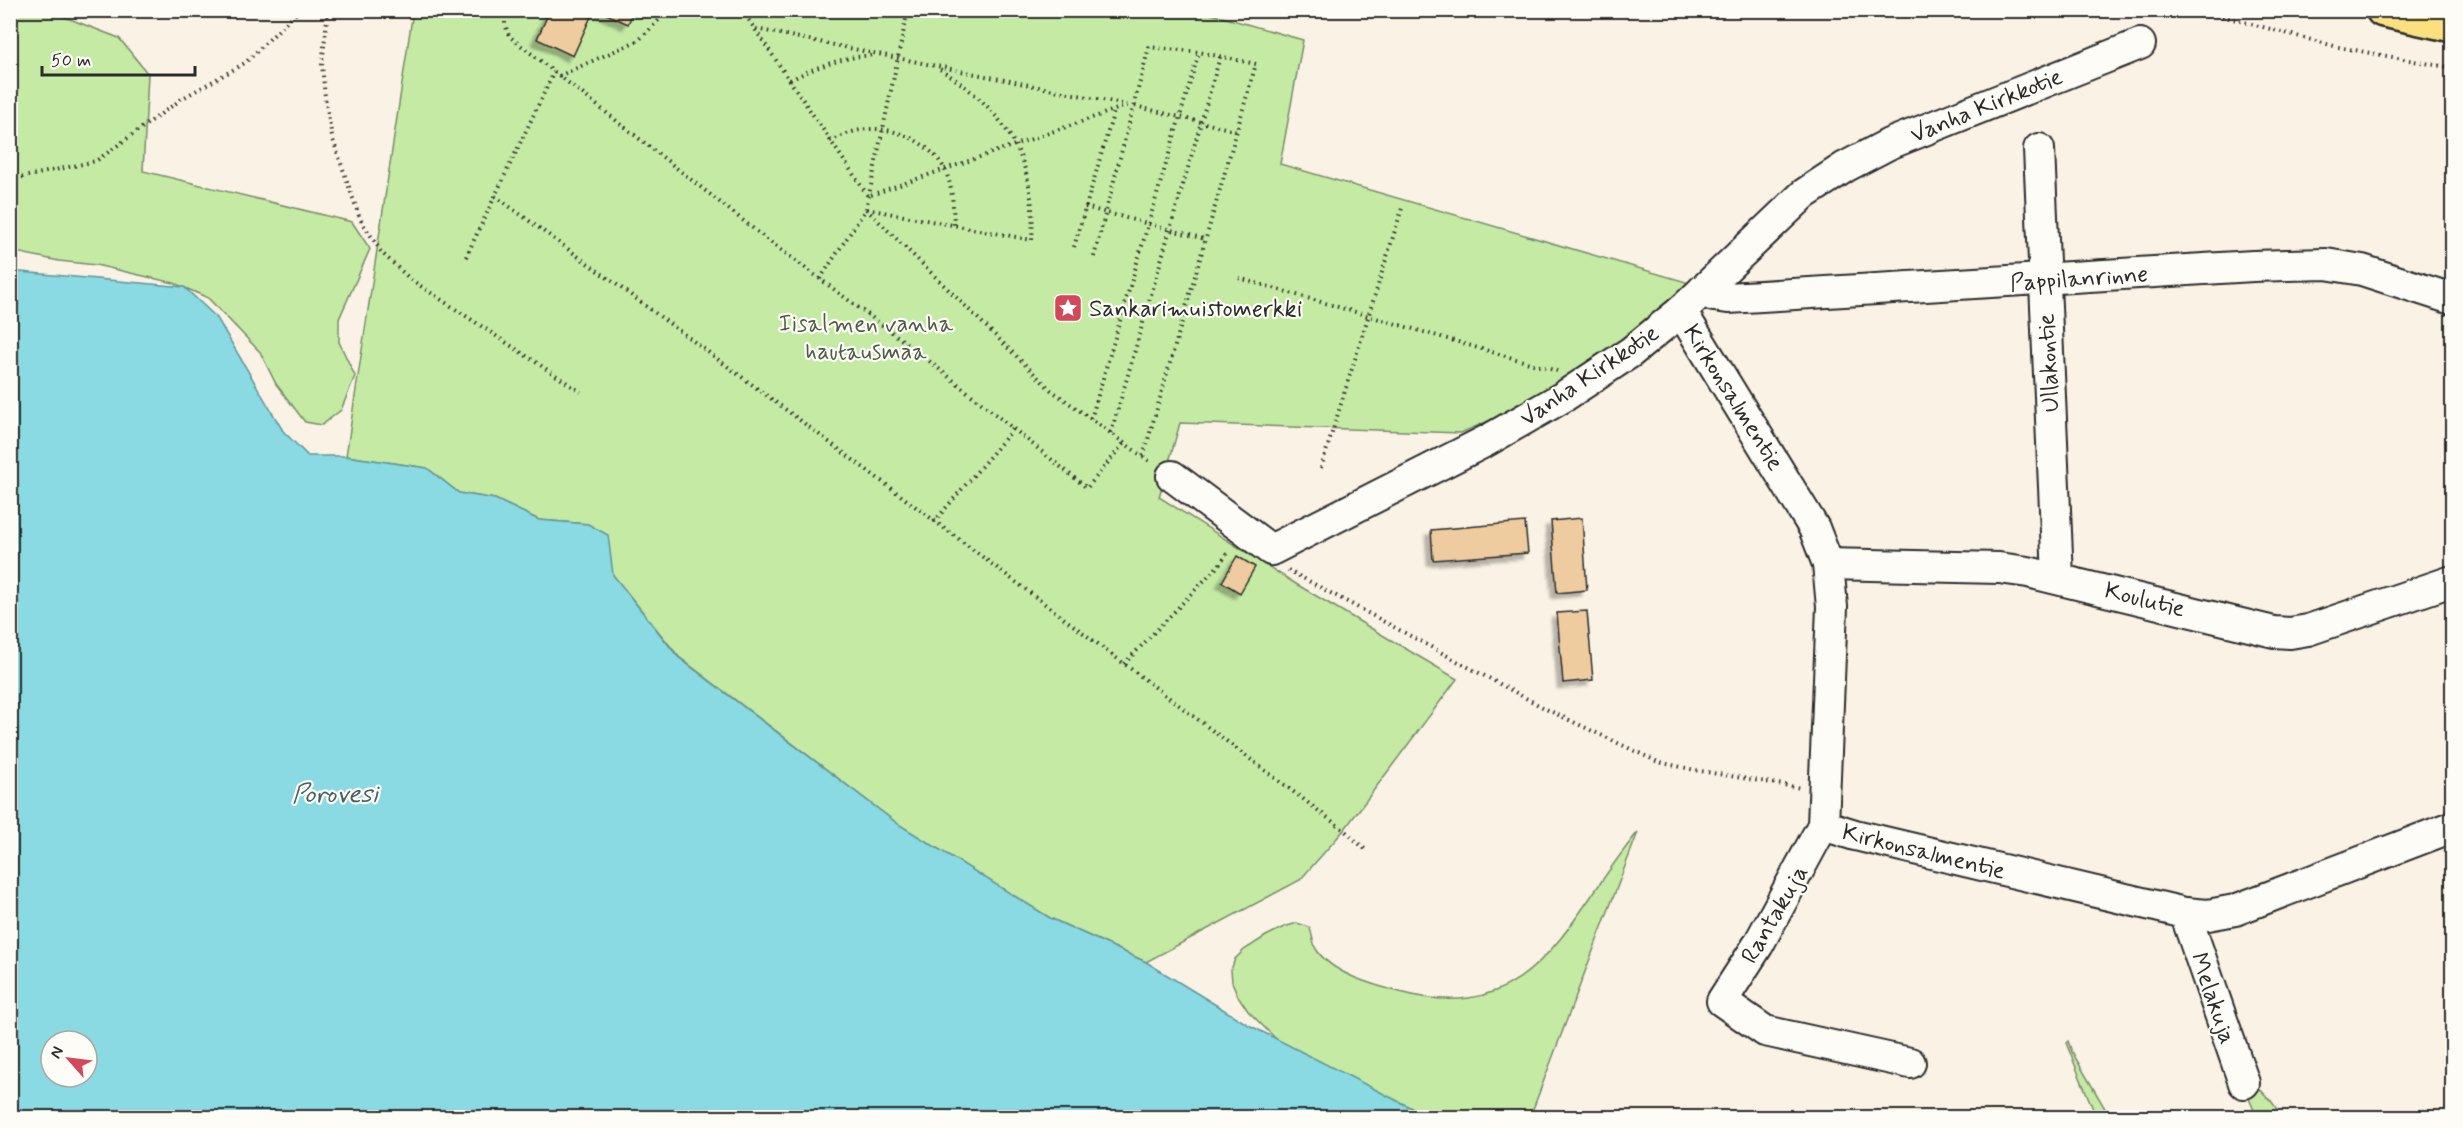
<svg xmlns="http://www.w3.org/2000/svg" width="2463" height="1128" font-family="Mynerve,sans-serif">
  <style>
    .green { fill: #c4eaa4; stroke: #788a68; stroke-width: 1.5 }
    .water { fill: #89dae2; stroke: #639499; stroke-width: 1.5; fill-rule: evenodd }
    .building { fill: #eecc9f; stroke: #2b2b2b; stroke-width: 1.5; filter: url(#shadow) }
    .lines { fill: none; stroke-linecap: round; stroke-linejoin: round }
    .minor-casing { stroke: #2b2b2b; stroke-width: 34 }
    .major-casing { stroke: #2b2b2b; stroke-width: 38 }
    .path { stroke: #2b2b2b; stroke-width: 4; stroke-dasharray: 1.5 4.5; stroke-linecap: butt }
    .minor { stroke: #fdfcf7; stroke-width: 30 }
    .major { stroke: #fce080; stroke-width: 33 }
    .labels { text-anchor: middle; stroke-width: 4.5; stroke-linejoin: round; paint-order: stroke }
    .street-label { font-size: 24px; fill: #2b2b2b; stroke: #fdfcf7 }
    .poi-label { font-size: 24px; fill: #2b2b2b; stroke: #fdfcf7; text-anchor: start }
    .park-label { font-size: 24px; fill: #515b49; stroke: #fdfcf7 }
    .water-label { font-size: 26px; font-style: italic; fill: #476062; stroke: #fdfcf7 }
  </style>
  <defs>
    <filter id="shadow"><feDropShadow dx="-5.5" dy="5.5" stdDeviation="1.5" flood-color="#0004"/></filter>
  </defs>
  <rect width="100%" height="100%" fill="#faf2e5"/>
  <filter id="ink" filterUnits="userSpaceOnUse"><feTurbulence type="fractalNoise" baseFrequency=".0167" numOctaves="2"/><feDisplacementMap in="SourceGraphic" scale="12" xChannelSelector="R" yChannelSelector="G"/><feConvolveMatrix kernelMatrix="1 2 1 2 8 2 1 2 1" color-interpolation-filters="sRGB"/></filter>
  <g filter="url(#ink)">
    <g class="green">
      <path d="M16,11H49L119,38L148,74L143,171L352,222L370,249L339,319V342L355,376L341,410L322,425L305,422L276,384L260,352L208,298L174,283L96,265L59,261L11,251L10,13Z"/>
      <path d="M413,11H1201L1303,40L1280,164L1693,284L1570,385L1461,433L1180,423L1159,497L1296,584L1457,679L1344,830L1300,880L1146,962L1050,918L898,824L679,657L613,575L588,524L539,520L495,499L459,493L427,468L346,456Z"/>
      <path d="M1638,832L1530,1117H1429L1277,1040L1248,1011L1238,996L1232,982L1231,970L1235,959L1244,950L1266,936L1284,927L1297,923L1309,927C1313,934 1312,942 1316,949C1332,974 1373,985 1400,992C1536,1029 1567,917 1638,832Z"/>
      <path d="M2068,1041L2072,1052L2110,1117H2090L2095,1114L2066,1043Z"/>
      <path d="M2256,1085L2272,1102L2282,1117H2257L2247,1094Z"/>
    </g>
    <path class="water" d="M10,271L184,287L217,318L283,431L308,456H346L427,468L459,493L495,499L539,520L588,524L608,535L613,575L678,657L898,824L1050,918L1146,962L1247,1024L1429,1117H17L10,1110ZM51,1041H87V1077H51Z"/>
    <g class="building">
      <path d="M550,10H594L573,56L537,39Z"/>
      <path d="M598,10H634L628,24Z"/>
      <path d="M1582,518L1587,590L1557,593L1551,521Z"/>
      <path d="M1525,522L1528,553L1433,560L1431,530Z"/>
      <path d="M1237,556L1255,567L1240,593L1222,582Z"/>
      <path d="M1587,611L1593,680L1563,683L1557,613Z"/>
    </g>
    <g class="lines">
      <g class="minor-casing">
        <g id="minor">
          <path d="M2039,149L2058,577"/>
          <path d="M1703,290L1714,296L1728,298L2253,266L2326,264L2362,270L2452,299"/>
          <path d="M1681,311L1814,528L1828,564L1832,607L1823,825L1855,835L2185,913L2208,915L2235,910L2452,827"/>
          <path d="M1172,476L1271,550L1488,440L1563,397L1631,352L1681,311L1804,194L1845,167L1889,144L2140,44"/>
          <path d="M1828,564L1999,568L2028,572L2274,632L2290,633L2308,630L2452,581"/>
          <path d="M1823,825L1758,945L1722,1001L1765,1031L1910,1063"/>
          <path d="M2185,913L2244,1083"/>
        </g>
      </g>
      <g class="major-casing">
        <path id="major" d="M2383,10L2452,25"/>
      </g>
      <g class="path">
        <path d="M328,10L322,65L325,97L332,137L360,219L382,253L410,279L581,392"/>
        <path d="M505,10V24L509,36L769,241L913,348L1087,488L1124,443"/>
        <path d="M742,10L868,196L1129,105"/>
        <path d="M2199,10L2338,47L2452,68"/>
        <path d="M756,29L1127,105"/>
        <path d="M559,76L639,40L669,10"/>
        <path d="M790,80C818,66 843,57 875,55"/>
        <path d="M1135,106L1237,131"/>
        <path d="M830,141C843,135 856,129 871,129C899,128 932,144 945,170C953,187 953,207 954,225"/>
        <path d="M10,180L96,161L183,98L245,63L299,10"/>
        <path d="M495,196C781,403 1062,617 1344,830L1366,850"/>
        <path d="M1085,207L1205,239"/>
        <path d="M866,209L1051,390L1152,463"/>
        <path d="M867,209L1032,240C1037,160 1006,110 938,68"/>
        <path d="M1074,247L1114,111"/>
        <path d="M466,257L554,72"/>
        <path d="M1094,257L1149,47L1199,52L1256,64L1143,457"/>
        <path d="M1239,278L1557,371"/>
        <path d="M820,279L866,209L908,10"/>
        <path d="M1091,419L1199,52"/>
        <path d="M1111,433L1220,57"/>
        <path d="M1321,468L1403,205"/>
        <path d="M934,522L1013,429"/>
        <path d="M1288,570L1548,710L1658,762L1700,771L1801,788"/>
        <path d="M1124,664L1219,565L1230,550"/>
      </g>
      <use href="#minor" class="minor"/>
      <use href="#major" class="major"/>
    </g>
  </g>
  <defs>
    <g id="sight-square" transform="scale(1.5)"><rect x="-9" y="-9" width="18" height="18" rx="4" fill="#d1495b" stroke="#fdfcf7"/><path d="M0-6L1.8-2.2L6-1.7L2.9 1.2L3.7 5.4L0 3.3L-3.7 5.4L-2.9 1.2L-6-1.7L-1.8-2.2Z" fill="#fff"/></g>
  </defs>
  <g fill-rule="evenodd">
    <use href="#sight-square" x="1068" y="308"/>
  </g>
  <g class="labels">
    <g class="street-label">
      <text transform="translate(1986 105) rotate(-22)" y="8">Vanha Kirkkotie</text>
      <text transform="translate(2079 278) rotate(-4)" y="8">Pappilanrinne</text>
      <text transform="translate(2048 363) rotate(-93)" y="8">Ullakontie</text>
      <text transform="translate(1589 375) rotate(-34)" y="8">Vanha Kirkkotie</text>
      <text transform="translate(1734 397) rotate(58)" y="8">Kirkonsalmentie</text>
      <text transform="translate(2145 599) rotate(14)" y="8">Koulutie</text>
      <text transform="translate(1924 851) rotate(14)" y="8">Kirkonsalmentie</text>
      <text transform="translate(1774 914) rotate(-60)" y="8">Rantakuja</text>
      <text transform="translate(2214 998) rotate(71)" y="8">Melakuja</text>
    </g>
    <g class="poi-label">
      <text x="1089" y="316">Sankarimuistomerkki</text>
    </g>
    <g class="park-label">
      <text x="866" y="331">Iisalmen vanha<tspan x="866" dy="28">hautausmaa</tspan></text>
    </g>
    <g class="water-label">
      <text x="335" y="802">Porovesi</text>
    </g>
  </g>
  <rect width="2463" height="1128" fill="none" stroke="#fdfcf7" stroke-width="36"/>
  <rect x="18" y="18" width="2427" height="1092" fill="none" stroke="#2b2b2b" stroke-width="2" filter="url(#ink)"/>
  <g transform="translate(69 1059) rotate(298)"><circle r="28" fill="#fdfcf7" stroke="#a9a8a5" stroke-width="1.5"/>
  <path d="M0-4.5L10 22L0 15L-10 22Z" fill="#d1495b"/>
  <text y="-9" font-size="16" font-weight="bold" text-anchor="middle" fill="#2b2b2b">N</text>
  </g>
  <path d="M42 66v9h153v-9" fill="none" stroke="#2b2b2b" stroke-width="3"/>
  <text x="51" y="66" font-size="18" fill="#2b2b2b" stroke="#fdfcf7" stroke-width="4.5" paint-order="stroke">50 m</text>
</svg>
